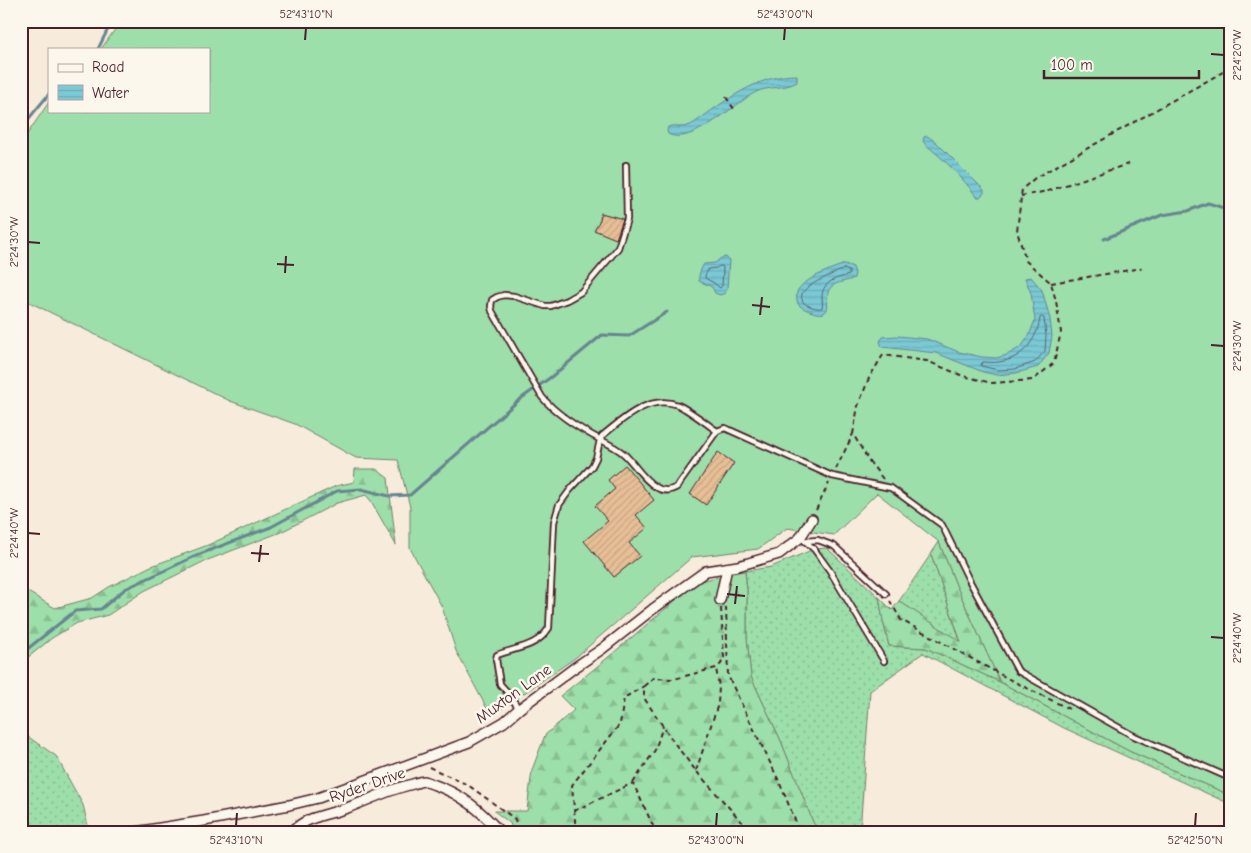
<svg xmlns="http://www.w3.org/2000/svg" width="1251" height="853" font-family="'Comic Neue',sans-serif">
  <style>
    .grass { fill: url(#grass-dots); stroke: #737f6a }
    .forest { fill: url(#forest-firs); stroke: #737f6a }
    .garden { fill: #9cdfaa; stroke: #737f6a }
    .water { fill: url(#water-rules); stroke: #678591 }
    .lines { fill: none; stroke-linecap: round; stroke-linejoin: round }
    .shore { stroke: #5d636f; stroke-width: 1 }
    .stream { stroke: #678591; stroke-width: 3 }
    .building { fill: url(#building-hatch); stroke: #4a1f2b }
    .service-casing { stroke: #4a1f2b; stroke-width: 8 }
    .minor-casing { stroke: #4a1f2b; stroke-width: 12 }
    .path { stroke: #4a1f2b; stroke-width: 2; stroke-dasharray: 5 4; stroke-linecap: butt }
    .service { stroke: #fbf7ec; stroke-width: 4.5 }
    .minor { stroke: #fbf7ec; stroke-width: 9 }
    .ticks { fill: none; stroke: #4a1f2b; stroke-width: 2 }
    .labels { text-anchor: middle; stroke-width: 5; stroke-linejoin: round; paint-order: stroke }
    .street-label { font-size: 16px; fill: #4a1f2b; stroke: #fbf7ec }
    .neatline { fill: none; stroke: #4a1f2b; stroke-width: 2 }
    .ticks-label { font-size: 12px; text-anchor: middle; fill: #4a1f2b }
  </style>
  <defs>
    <pattern id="grass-dots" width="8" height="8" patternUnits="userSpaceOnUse" patternTransform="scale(1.25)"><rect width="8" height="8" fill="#9cdfaa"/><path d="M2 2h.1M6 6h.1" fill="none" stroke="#88bf92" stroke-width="1.8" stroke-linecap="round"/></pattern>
    <pattern id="forest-firs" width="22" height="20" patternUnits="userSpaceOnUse" patternTransform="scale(1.25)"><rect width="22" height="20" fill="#9cdfaa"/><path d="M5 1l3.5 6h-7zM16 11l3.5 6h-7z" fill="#88bf92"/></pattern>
    <pattern id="water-rules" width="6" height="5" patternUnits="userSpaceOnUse" patternTransform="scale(1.25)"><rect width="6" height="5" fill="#7ac9d5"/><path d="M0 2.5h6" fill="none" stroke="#6bacb7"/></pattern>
    <pattern id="building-hatch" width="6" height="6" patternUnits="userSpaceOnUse" patternTransform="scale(1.25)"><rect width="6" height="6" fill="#e7bf97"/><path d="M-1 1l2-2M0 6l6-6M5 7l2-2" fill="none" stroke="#c8a482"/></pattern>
  </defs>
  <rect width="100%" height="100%" fill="#f7ecdb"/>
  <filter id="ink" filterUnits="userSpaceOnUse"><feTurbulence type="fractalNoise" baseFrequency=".02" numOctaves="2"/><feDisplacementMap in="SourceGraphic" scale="10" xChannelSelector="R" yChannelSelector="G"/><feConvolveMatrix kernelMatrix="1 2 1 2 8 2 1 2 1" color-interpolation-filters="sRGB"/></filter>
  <g filter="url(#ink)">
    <g class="grass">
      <path d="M827,548L879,597L883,621L889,646L926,648L1000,682L1129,751L1230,795V804L1064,728L923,653L870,691L860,832H820L813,823L781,741L751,677L747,638V590L745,571L771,567L814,549Z"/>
      <path d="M931,554L961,643L899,601Z"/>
      <path d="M21,732L56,756L83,805L89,830L81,832H21Z"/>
    </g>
    <g class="forest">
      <path d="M355,469H376L388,478L396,545L371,501L366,495L337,503L281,532L205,561L144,591L108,615L77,623L52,638L21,663V588L55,608L92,598L109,587L149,567L208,545L336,486L354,482Z"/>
      <path d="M939,542L957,587L1000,682L926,648L889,646L883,621L879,597L892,610L899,601L961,642L931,554Z"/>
      <path d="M745,571L747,590V638L751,677L781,741L813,822L820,832H513L510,823L494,811H527L532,770L545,735L574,710L560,696L599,665L697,582L737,572Z"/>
    </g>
    <path class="garden" d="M121,21H1230V795L1129,751L1000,682L957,587L939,542L877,493L834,535L787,528L758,549L692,557L575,658L491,716L456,651L442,607L410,548V507L398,460L356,458L295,424L230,401L21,298V143L49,102V111H209V49H101Z"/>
    <g class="water">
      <path d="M797,75V82C786,89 768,86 756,92C735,103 691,147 668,134L667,131L668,127C673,125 675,126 679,127C685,127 689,126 694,123C725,101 757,75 797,75Z"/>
      <path d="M927,136L936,142L984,190V193L980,197H977C960,175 946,161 925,144L923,141L924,137Z"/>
      <path d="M726,257L729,260L727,289L725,293L720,295L715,293L712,287L699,281C698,275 701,269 704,264L715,263L721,258Z"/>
      <path d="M845,264L853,267L855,273L854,278C847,282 838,281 831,287C822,296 836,317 816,313C809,311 803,309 798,304C797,300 796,296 797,292C801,280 833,268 845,264Z"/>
      <path d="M1031,277L1042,290L1050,319L1052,336L1049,353L1038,367L1016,373L997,375L983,372L936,353L882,347L880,341L883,337L898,336L927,339L959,352L982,357L996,358L1007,355L1021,347L1029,336L1035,320L1031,293L1025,278Z"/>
    </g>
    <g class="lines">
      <g class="shore">
        <path d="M720,266H722L723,268L722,286L720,288L714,283L705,278V276L708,269L716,268Z"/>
        <path d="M844,269L849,271V275C837,278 823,281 822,296C822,300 823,304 822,308C816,309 807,306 803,302C802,299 801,297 802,294C805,285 835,273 844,269Z"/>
        <path d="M1042,317L1044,318L1046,336L1045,351L1035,362L1015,369L998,370L981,366V364L983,362C988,362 993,363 999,362C1022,359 1037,341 1040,318Z"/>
      </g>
      <g class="stream">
        <path d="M98,49L112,21"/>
        <path d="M21,128L49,94"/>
        <path d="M1104,239L1162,215L1188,211L1208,203L1230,210"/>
        <path d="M21,654L75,611L101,609L125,589L200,554L271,527L337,491L361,489L389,496L410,495L519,400L551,377L602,335L629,336L667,312"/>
      </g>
    </g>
    <g class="building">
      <path d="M601,213L623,219L616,239L594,230L600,220Z"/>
      <path d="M718,452L734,463L706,505L690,494Z"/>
      <path d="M625,465L654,500L636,515L647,528L629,543L640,556L614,577L584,541L608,521L595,506L615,489L608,480Z"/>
    </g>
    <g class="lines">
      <g class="service-casing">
        <g id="service">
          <path d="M626,165L627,219L618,248L581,292L567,300L551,306H545L514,296L504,295L497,297L492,300L491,306L492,311L542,397C557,415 580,429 601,440C609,444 617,448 624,454C635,464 642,479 656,487C663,492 670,491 677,487L717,431L725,428L832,476L891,488L942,525L968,578L1018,671L1132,735L1230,778"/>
          <path d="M805,541L814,549L830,571L884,661"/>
          <path d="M805,541L818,540L834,546L886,594"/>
          <path d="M519,709L509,694L500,684L496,659L497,655C517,647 536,648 549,628L554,522L559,505L570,490L592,466L596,458L600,440L602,436C623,419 649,394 678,405C689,410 707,424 717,431"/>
        </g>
      </g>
      <g class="minor-casing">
        <g id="minor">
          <path d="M720,600L727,568"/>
          <path d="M135,832L204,821L289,805L318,798L469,742L504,722L519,709L574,668L602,649L653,609L706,571L738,566L779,554L800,538L812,519"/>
          <path d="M292,832C306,816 328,815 347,808C369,800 390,789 413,784C416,783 421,781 424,781C427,782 432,784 435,785C463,795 480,810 500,832"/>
        </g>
      </g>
      <g class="path">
        <path d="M726,97L734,109"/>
        <path d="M1021,196L1048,191L1131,163"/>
        <path d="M1051,283L1142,268"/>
        <path d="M836,469L853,434"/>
        <path d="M883,479L869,461L853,434L858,406L869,378L883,355L927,361L963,376L992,383L1033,380L1054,363L1061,332L1056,301L1051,283L1026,261L1017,231L1022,189L1035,178L1230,68"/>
        <path d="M816,510L829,483"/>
        <path d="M890,601L901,620L1007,678L1069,709"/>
        <path d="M726,607L728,676L778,779L800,832"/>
        <path d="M721,608L724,657L721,664L716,668L674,679L653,678L644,686V698L675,744L696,771L751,832"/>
        <path d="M429,767L468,785L515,819L518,832"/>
        <path d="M696,771L718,704L719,687L716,668"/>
        <path d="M633,783L655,750L663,726"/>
        <path d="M574,811L633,783L656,832"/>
        <path d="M576,832L572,785L620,724L624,698L644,686"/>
      </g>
      <use href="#service" class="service"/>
      <use href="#minor" class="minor"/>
    </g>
  </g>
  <path class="ticks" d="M305,40L306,28M784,40L785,28M1211,54L1224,55M28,242L40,243M277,264L294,265M285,273L286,256M752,305L770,307M760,315L762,297M1211,345L1224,346M28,533L40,534M251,553L269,554M259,562L261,545M727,594L745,596M735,604L737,586M1211,637L1224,638M236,826L237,813M716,826L717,813M1195,826L1196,813"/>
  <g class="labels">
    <g class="street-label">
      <text transform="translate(513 693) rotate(-36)" y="6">Muxton Lane</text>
      <text transform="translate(367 784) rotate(-19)" y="6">Ryder Drive</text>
    </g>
  </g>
  <rect width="1251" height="853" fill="none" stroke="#fbf7ec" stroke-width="55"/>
  <rect x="48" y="48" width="162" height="65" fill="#fbf7ec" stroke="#b4a19f"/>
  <rect x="58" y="64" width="25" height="8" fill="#fbf7ec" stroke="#b4a19f"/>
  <text x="92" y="72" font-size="15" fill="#4a1f2b">Road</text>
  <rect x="58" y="85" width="25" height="15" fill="url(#water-rules)" stroke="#b4a19f"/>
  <text x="92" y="98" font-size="15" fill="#4a1f2b">Water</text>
  <path d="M1044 70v8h155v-8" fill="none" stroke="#4a1f2b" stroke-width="2.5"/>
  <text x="1051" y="70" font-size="15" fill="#4a1f2b" stroke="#fbf7ec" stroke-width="4" paint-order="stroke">100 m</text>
  <rect x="28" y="28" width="1196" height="798" class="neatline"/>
  <g class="ticks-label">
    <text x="306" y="18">52°43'10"N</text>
    <text x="785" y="18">52°43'00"N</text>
    <text transform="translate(1237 55) rotate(-90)" y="4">2°24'20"W</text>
    <text transform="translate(14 242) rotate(-90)" y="4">2°24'30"W</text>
    <text transform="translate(1237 346) rotate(-90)" y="4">2°24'30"W</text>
    <text transform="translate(14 533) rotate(-90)" y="4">2°24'40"W</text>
    <text transform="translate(1237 638) rotate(-90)" y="4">2°24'40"W</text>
    <text x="236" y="844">52°43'10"N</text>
    <text x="716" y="844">52°43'00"N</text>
    <text x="1195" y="844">52°42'50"N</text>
  </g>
</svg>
